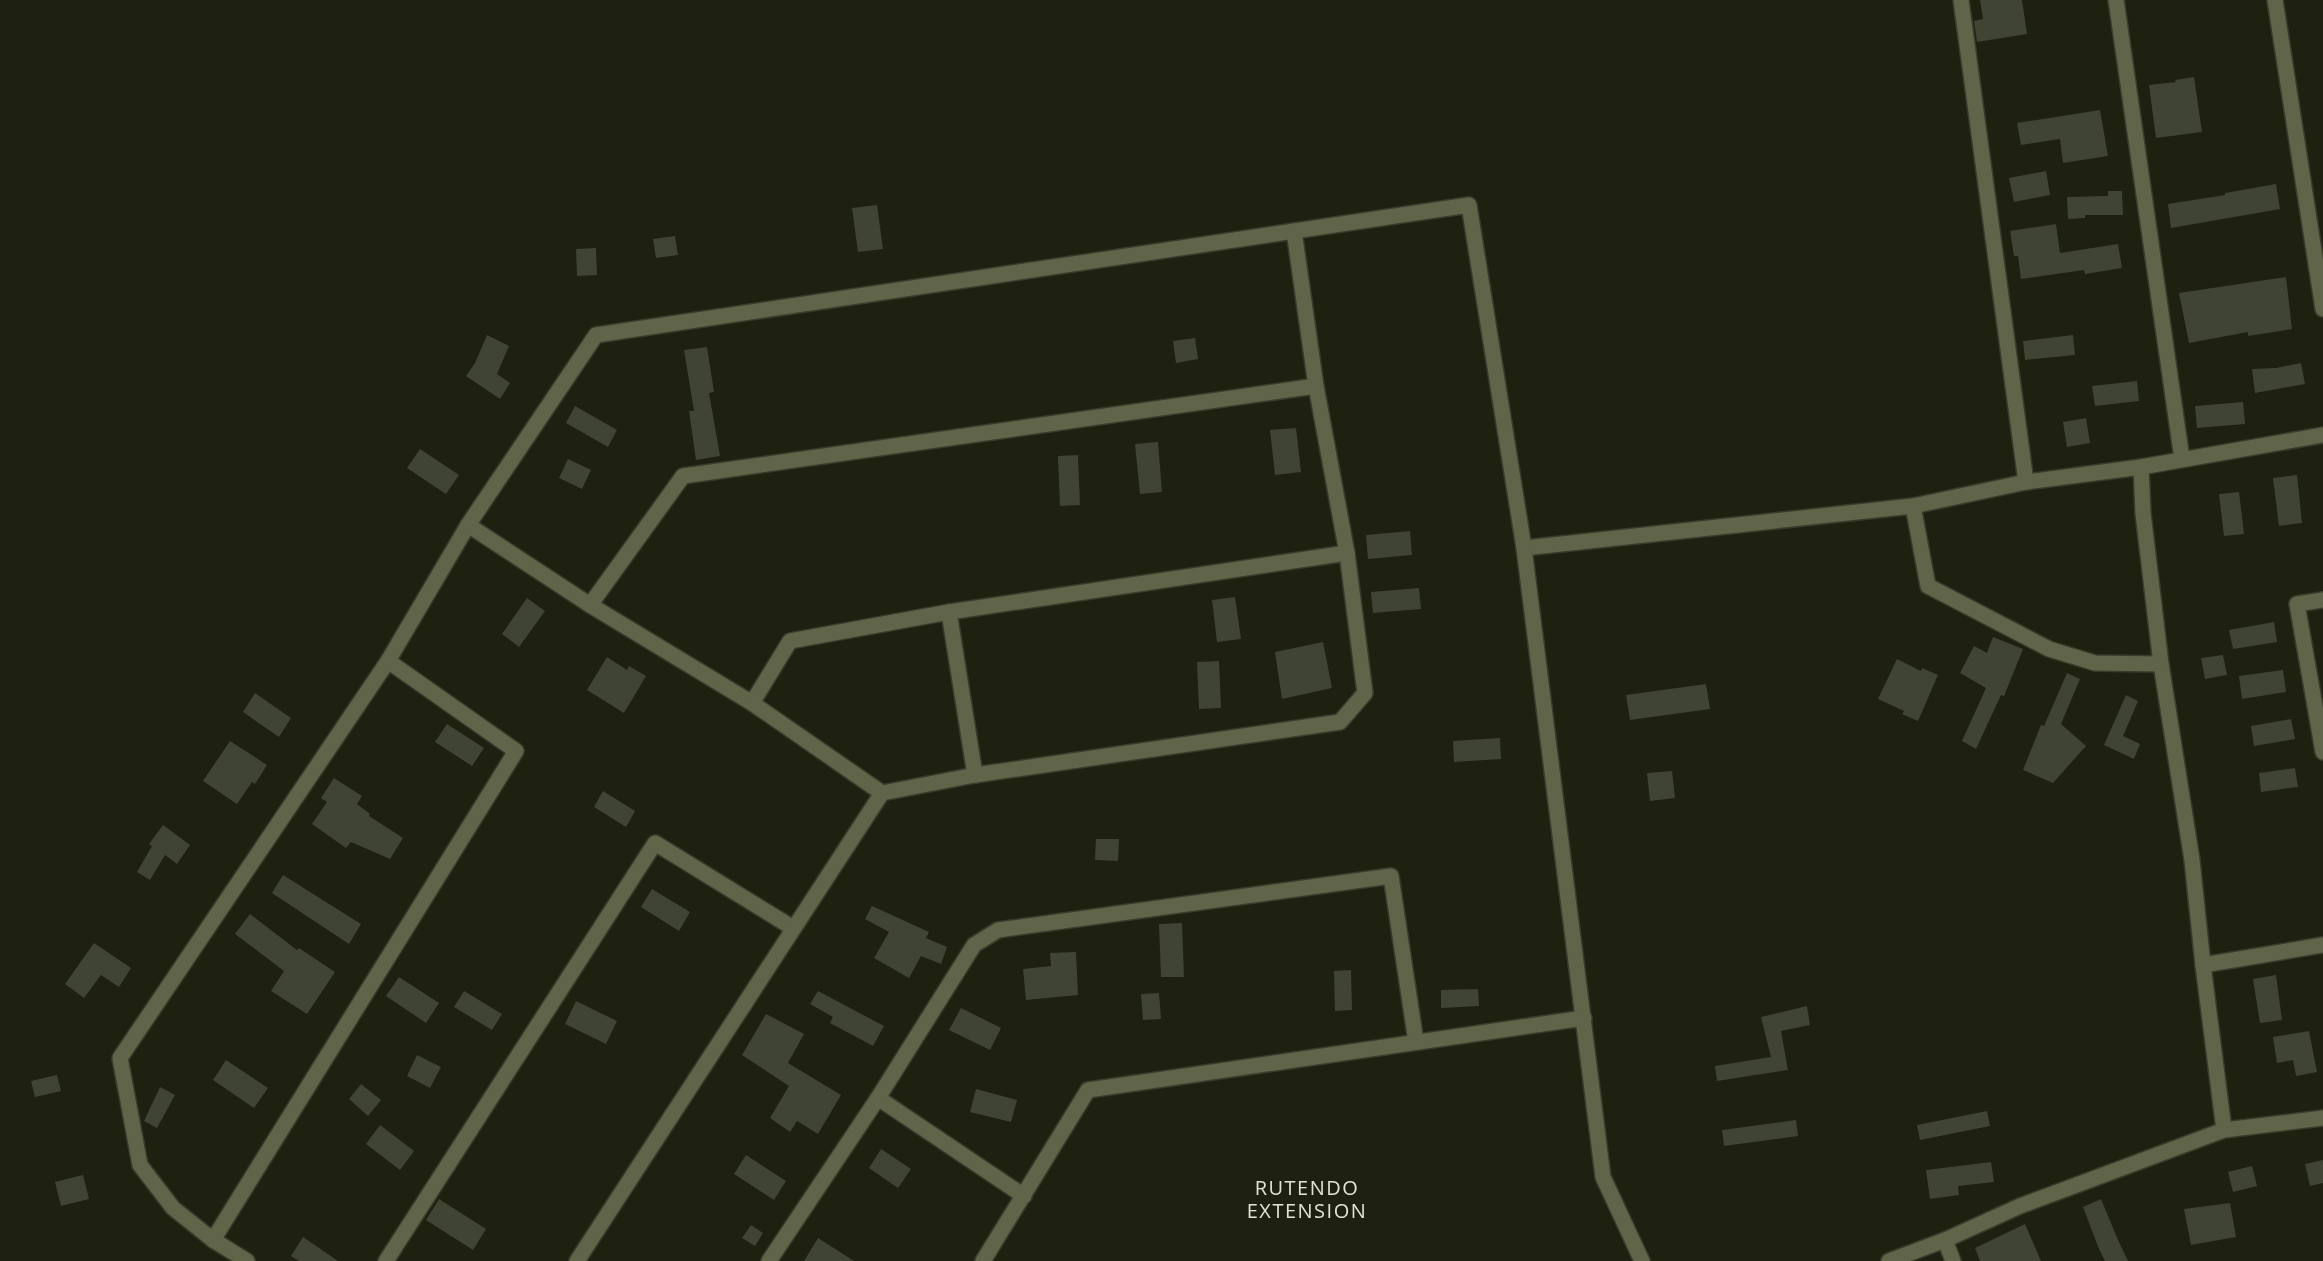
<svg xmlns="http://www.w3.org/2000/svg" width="2323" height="1261" font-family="'Open Sans',sans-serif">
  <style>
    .building { fill: #404432 }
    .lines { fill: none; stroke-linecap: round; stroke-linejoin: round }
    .street-casing { stroke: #393b2c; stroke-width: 18 }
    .street { stroke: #606549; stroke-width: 15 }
    .labels { text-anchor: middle; stroke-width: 4.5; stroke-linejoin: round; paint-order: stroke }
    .neighbourhood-label { font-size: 20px; letter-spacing: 1.5px; fill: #e0e2d7; stroke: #1e2010 }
  </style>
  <rect width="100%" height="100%" fill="#1e2010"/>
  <g class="building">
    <path d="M1980,0H2022L2027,34L1977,42L1974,21L1983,19Z"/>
    <path d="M2194,77L2202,132L2156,138L2149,85L2176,82L2175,80Z"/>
    <path d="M2100,110L2108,156L2063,163L2060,139L2021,145L2017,123Z"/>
    <path d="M2046,171L2050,195L2014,202L2009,178Z"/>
    <path d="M2276,184L2280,209L2171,228L2168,204L2225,195V193Z"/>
    <path d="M2108,191H2122L2123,215H2085V218L2068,219L2067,197L2108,196Z"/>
    <path d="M877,205L883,249L858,252L852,208Z"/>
    <path d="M2056,224L2060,253L2118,244L2122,268L2085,274L2084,270L2021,279L2018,256H2014L2010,231Z"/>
    <path d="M675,236L678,255L656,258L653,239Z"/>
    <path d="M596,248L597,275L577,276L576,249Z"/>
    <path d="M2286,277L2292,329L2248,336V332L2189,343L2179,293Z"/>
    <path d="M487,335L509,346L497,374L510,383L500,399L466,376L475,363Z"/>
    <path d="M2073,335L2075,355L2025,360L2023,341Z"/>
    <path d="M1195,338L1198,359L1176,363L1173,341Z"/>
    <path d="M707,347L714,392L709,393L720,456L696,460L689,411H694L684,350Z"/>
    <path d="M2301,363L2305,384L2255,393L2252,369L2276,368Z"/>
    <path d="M2137,381L2139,401L2095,406L2092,386Z"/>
    <path d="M2243,402L2245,424L2197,428L2195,406Z"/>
    <path d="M575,406L617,430L608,447L566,423Z"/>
    <path d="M2086,418L2090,443L2067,447L2063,422Z"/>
    <path d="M1296,428L1301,472L1275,475L1270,430Z"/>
    <path d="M1158,442L1162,492L1140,494L1135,444Z"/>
    <path d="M420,449L459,475L446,494L407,468Z"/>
    <path d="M1078,455L1080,505L1060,506L1058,456Z"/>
    <path d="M568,459L591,470L582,489L559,478Z"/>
    <path d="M2297,475L2302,523L2279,526L2273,478Z"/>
    <path d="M2239,492L2244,534L2224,536L2219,494Z"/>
    <path d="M1410,531L1412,555L1368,559L1366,535Z"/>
    <path d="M1419,588L1421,609L1373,613L1371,592Z"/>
    <path d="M1235,597L1241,639L1217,642L1212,600Z"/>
    <path d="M527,598L545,611L519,647L502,634Z"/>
    <path d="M2274,622L2277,642L2233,649L2229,630Z"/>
    <path d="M1993,637L2023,649L2004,696L2001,695L1976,749L1962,741L1986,688L1960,673L1974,646L1987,653Z"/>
    <path d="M1323,642L1332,688L1282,699L1275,652Z"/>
    <path d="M2223,655L2227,675L2205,679L2201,658Z"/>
    <path d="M607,657L627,670L629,666L646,676L624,713L587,690Z"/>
    <path d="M1897,659L1921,671L1922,668L1938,675L1918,721L1902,714L1904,711L1878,699Z"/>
    <path d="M1219,661L1221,708L1199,709L1197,662Z"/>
    <path d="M2283,670L2286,692L2242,699L2239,676Z"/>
    <path d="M2067,673L2080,679L2061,724L2086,746L2053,783L2023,770L2041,725L2044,726Z"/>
    <path d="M1706,684L1710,709L1630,720L1626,695Z"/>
    <path d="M255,693L291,718L279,737L243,712Z"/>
    <path d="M2126,695L2138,701L2123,736L2140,744L2134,759L2104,745Z"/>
    <path d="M2291,719L2295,739L2254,746L2251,726Z"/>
    <path d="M447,724L484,748L472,766L435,742Z"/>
    <path d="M1500,738L1501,759L1454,762L1453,741Z"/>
    <path d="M230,741L267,765L255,784L252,782L237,804L203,781Z"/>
    <path d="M2295,768L2298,787L2261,792L2259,773Z"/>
    <path d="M1672,771L1675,798L1650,801L1647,773Z"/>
    <path d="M334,778L362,796L357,804L370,814L369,816L403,838L390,859L351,842L346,848L312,824L327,802L321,798Z"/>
    <path d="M603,791L635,811L626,827L594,807Z"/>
    <path d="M163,825L190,845L177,864L165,855L150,880L137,872L152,846L149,844Z"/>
    <path d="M1096,839H1119L1118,861L1095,860Z"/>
    <path d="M283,875L361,924L349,944L272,893Z"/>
    <path d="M652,889L690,912L679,931L641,907Z"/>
    <path d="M872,906L929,932L926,938L947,947L941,964L921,956L909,978L874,958L889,932L865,919Z"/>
    <path d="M250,914L297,950L299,948L335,972L307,1014L271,991L284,971L235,934Z"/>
    <path d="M1182,923L1184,977H1161L1159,924Z"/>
    <path d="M94,943L131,968L119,987L101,975L84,998L65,984Z"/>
    <path d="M1076,952L1078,995L1026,1000L1023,969L1051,966L1050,953Z"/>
    <path d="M1351,970L1352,1010L1335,1011L1334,971Z"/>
    <path d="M2276,975L2282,1020L2260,1023L2253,979Z"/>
    <path d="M399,977L439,1003L426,1023L386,996Z"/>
    <path d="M1478,989L1479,1006L1441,1008V990Z"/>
    <path d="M464,991L502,1014L492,1030L454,1007Z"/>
    <path d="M818,991L884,1026L873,1046L830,1023L833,1017L810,1004Z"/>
    <path d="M1159,993L1161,1019L1143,1020L1141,994Z"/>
    <path d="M576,1001L617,1021L606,1044L565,1024Z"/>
    <path d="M1807,1006L1810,1025L1781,1031L1788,1070L1717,1081L1715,1066L1771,1057L1761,1017Z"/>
    <path d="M961,1008L1001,1028L990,1050L949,1030Z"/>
    <path d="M766,1014L804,1034L788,1063L841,1095L818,1134L797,1121L790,1132L770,1118L789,1086L742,1055Z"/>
    <path d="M2309,1031L2317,1072L2296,1076L2293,1060L2277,1063L2273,1037Z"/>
    <path d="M417,1055L441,1067L430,1088L407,1076Z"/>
    <path d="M226,1060L268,1088L254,1108L213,1080Z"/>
    <path d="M57,1075L61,1091L35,1097L31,1081Z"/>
    <path d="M361,1084L381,1100L368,1116L349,1099Z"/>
    <path d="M160,1087L175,1095L157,1128L144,1121Z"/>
    <path d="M976,1089L1017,1100L1011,1122L970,1112Z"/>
    <path d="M1987,1111L1990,1126L1920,1140L1917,1125Z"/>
    <path d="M1796,1120L1798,1136L1724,1146L1722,1130Z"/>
    <path d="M380,1125L414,1151L400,1170L366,1144Z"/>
    <path d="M881,1149L911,1169L898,1188L869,1168Z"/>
    <path d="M746,1155L786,1181L774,1200L734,1174Z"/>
    <path d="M2323,1160V1183L2310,1186L2305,1164Z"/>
    <path d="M1991,1162L1994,1182L1958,1186L1959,1195L1930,1199L1926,1170Z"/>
    <path d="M2252,1166L2257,1186L2233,1192L2228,1172Z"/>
    <path d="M83,1175L89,1199L61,1206L55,1182Z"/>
    <path d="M439,1199L486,1229L473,1250L426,1220Z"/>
    <path d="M2101,1199L2118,1240L2128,1261H2105L2099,1249L2083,1207Z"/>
    <path d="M2230,1203L2236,1237L2191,1245L2184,1209Z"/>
    <path d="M2025,1224L2041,1261H1980L1975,1248Z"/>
    <path d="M751,1225L763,1233L755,1246L742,1238Z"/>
    <path d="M303,1237L338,1261H299L291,1256Z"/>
    <path d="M818,1238L854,1261H804Z"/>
  </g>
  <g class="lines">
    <g class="street-casing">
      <g id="street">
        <path d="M1961,0L2026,482"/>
        <path d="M2116,0L2182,459"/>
        <path d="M2275,0L2323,309"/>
        <path d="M2141,467L2143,513L2161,664L2192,860L2203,965L2224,1130"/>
        <path d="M1913,506L1928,586L2049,649L2095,663L2161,664"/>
        <path d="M468,525L590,605L752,703L882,793"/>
        <path d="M1524,548L1913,506L2026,482L2141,467L2323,435"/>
        <path d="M2323,600L2297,604L2323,752"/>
        <path d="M590,605L683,476L1316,386"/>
        <path d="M949,612L975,775"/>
        <path d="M752,703L790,641L949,612L1347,553"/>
        <path d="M2203,965L2323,945"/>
        <path d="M878,1098L1024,1196"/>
        <path d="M213,1240L516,751L388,661"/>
        <path d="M1945,1240L1953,1261"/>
        <path d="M247,1261L213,1240L173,1208L140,1165L120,1058L388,661L468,525L596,335L1469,205L1524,548L1603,1177L1642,1261"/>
        <path d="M386,1261L655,843L793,928"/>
        <path d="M577,1261L882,793L975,775L1340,722L1365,693L1347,553L1316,386L1294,231"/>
        <path d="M769,1261L878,1098L974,945L998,930L1391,876L1416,1042"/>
        <path d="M983,1261L1088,1090L1584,1018"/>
        <path d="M1889,1261L1945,1240L2020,1206L2224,1130L2323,1118"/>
      </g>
    </g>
    <use href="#street" class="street"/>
  </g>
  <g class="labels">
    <g class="neighbourhood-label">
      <text x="1307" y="1195">RUTENDO<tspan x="1307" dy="23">EXTENSION</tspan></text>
    </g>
  </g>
</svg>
